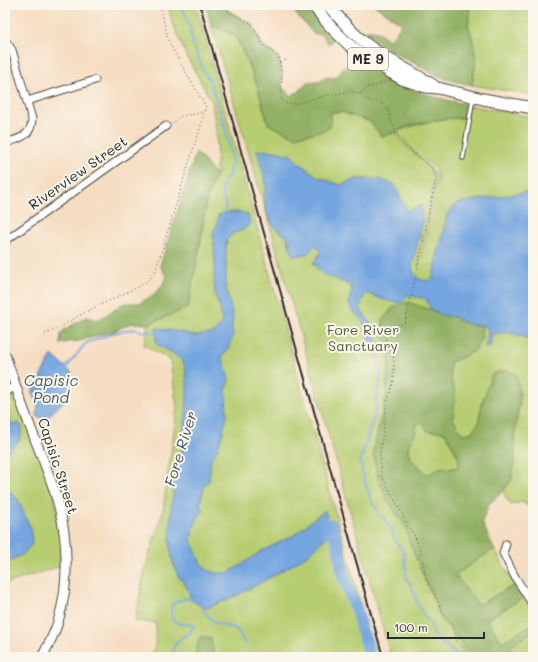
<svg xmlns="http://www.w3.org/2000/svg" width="538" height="662" font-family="Mali,sans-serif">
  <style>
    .green { fill: #b7cd72; stroke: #717c4e }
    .forest { fill: #91b064; stroke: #5e6e48; fill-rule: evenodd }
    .water { fill: #75a5df; stroke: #506885 }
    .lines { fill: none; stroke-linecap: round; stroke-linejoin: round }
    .stream { stroke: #75a5df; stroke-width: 2 }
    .river { stroke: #75a5df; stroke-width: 12 }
    .service-casing { stroke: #494642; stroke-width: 5.5 }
    .minor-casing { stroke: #494642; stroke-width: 9 }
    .tertiary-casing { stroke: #494642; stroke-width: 11 }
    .primary-casing { stroke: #494642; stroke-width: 13 }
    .path { stroke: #494642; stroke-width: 1; stroke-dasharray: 1 3; stroke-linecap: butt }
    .service { stroke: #fff; stroke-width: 3.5 }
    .minor { stroke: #fff; stroke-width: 7 }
    .tertiary { stroke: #fff; stroke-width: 9 }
    .primary { stroke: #fff; stroke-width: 11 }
    .rail { stroke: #2b2b2b; stroke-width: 2 }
    .labels { text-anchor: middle; stroke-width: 4; stroke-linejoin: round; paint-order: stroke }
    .shield { fill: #fbf7ec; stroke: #696865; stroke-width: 1 }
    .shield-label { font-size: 13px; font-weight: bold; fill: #2b2b2b }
    .street-label { font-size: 14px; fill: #2b2b2b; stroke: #fbf7ec }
    .park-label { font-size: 14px; fill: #555c40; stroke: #fbf7ec }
    .water-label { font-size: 15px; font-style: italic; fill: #45566a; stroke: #fbf7ec }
  </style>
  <rect width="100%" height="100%" fill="#fbf7ec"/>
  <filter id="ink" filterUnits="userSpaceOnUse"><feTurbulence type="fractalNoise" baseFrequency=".025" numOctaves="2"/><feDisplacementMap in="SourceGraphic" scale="8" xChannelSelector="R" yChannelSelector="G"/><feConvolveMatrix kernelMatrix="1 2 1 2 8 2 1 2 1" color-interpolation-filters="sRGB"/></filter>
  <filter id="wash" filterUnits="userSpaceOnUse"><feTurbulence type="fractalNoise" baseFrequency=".012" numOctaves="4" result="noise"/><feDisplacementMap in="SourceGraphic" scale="16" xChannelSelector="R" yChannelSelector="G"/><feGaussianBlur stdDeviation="0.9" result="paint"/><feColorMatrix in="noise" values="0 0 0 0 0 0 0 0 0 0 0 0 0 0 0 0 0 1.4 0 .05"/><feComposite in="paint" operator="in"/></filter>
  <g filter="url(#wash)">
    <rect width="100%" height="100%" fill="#f5ddc1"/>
    <g class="green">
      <path d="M168,5H196L375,657H150L155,646L156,623L135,621L145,568L163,511L177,408L170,359L144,345L148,324L188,308L201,239L206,201L216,175L217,138L212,102L186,55L171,18Z"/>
      <path d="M468,5H533V95L472,85L476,60L472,37L468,25L470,15Z"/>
      <path d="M211,25L236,36L257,85L268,124L329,112H342L371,122L389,135L396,132L399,139L433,171L435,175L434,184L417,266H419L430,215L437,178C437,175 437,172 435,169C431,164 425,161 420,157C413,151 400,139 397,131L420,124L443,119L466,118L468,105L533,117V509L522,502L511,505L506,498L503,491L511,481L515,458L514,436L520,400H483L478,424L470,433L462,434L453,419L455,392L450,376V363C471,352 482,352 481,325L458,320L455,317L441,315L432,310L388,455L483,657H391L267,215Z"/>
      <path d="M15,385L52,484L66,564L5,584V391Z"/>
      <path d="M420,422L422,423L428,431H438L446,433L459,459L458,467L450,469L444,467L436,469L432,473L427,474C420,467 408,460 408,448C408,443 412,440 414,436C417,431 414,426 420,422Z"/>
      <path d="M494,549L515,585L478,605L455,575Z"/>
      <path d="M523,598L533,612V624L502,643L487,619Z"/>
      <path d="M533,631V657H516L508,648Z"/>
    </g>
    <g class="forest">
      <path d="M206,5H222L230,12L252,24L263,45L274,53L279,58L282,75V87L291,96L295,93H298L307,82H319L326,77L335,78L341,73V70L355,59C363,64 370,70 378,75C406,90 437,98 468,105L466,118C446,117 420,122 401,129C394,132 388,135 381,137L371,122L342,112H330L331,125L326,130L295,137L268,124L257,85L236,36L211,25Z"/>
      <path d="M288,5H302L311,12L334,38L331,43H328L321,34H314Z"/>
      <path d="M374,5H468L470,15L468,25L472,37L476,60L472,85L445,79L433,73L400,56L363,32C375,26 380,34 390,40L402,24Z"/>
      <path d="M196,152L216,175L206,201L201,239L188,308L148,324L131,323L114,331L79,341L69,342L60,344L61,334L64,330L86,317L97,320L108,314L124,303H140L153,295L161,287L167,277L160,266Z"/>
      <path d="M407,302L432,310L441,315L455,317L471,325H482L481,340L474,351L450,363V376L455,392L453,419L462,434L471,433L478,424L483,400L492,374L507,370L515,373L518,383L520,400L514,436L515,458L511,481L503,491L489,504L482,522L494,549L455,575L478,605L515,585L523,598L487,619L502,642L533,624V631L509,648L516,657H469L460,641L442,621L430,592L409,541L406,528L387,499L378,478L373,453L386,395L390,350L383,335V320L393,307ZM420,422L422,423L428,431H438L446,433L459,459L458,467L450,469L444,467L436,469L432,473L427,474C420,467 408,460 408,448C408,443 412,440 414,436C417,431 414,426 420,422Z"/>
      <path d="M200,637H211L214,657H194Z"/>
    </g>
    <g class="water">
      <path d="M257,150L275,151L291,155L299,163L318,177L341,185L356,179H378L394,184L402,201L408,211L422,205L421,212L423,221L412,266C414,277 417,280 429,281L433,277L438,252L441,243L447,214L457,203L533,191V341C520,335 506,330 492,334L490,347L485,348L488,331L487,327L482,325H471L458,320L455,317L441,315L432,310L427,303V299L407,295C406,298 404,301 401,302C394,305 374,296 367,293C363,297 359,305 361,310C363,314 367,317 369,321C374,330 377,340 380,351L375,352L362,319L355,313L349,305L350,297L352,290L350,285L341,281L322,274L313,263L321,252L315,245L307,254L293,256L287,237L274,227L267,215L264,196L266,184Z"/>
      <path d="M230,212H240L247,214L251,224L243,230L234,233L227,239L226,247V289L233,316L232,329L233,335L228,349L222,357L229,379L226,391L227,415L222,437L216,452L211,458L209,481L204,486L200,506L204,510L198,517L193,529L191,540L201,564L209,571L218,573H228L238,567L260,552L294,535L325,510L331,533L309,554L287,568L240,594L208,608L202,607L192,600L185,584L178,576L173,563L170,546L171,510L177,460L182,452C180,442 184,432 185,422C187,411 188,373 184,364C180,355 164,349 156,344V328L182,332L195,336L214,333L222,322L220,308L215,295L214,279L215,261L213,232L217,225L218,215Z"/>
      <path d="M52,355L72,373L69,376L70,388L62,403L45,420L37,416L36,414L38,407L32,392Z"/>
      <path d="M9,408L8,416L12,425L19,423L22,428L20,440L5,454V410Z"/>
      <path d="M5,485L7,488L18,500L31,529L32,544L23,554L5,563Z"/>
    </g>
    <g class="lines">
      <g class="stream">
        <path d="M178,7L182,9L184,11L190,28L192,41L203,70L210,81L225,128C227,132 226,134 227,138C229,147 232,154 233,163L229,168L230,174C225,181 220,189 223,198C224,201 225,204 226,207L223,215"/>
        <path d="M376,349L381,372L375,413L360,461L365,483L373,504L392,530L395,540L404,553L407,580L411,584L416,600L423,614L430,622L433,634L458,657"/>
        <path d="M65,369L86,343L113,333L133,329L157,334"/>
        <path d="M202,606C207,619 219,627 233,627L239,632L244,643"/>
        <path d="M170,657L172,655L174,646L182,637L187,636L194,626C189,624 187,625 182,624C169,622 171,614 172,604L186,598L192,600L193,599"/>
      </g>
      <path class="river" d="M315,532L323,525H331L337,540L344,578L357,611L361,628L367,644L369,657"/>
    </g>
  </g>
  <g filter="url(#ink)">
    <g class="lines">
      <g class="service-casing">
        <path id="service" d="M463,158L473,98"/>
      </g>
      <g class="minor-casing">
        <g id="minor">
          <path d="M5,40L12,50L32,119C32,136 19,139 5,143"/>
          <path d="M27,101L95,80"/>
          <path d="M5,241L166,126"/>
          <path d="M5,394L15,385"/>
          <path d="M506,544L503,553L515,577L533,605"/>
        </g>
      </g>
      <g class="tertiary-casing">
        <path id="tertiary" d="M5,355C13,379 21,403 30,426C40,453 52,479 59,507C68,541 69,584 59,618C56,631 48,646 42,657"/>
      </g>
      <g class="primary-casing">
        <g id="primary">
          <path d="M313,5L330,26L346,42L354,49L388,71L402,79L426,87L438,88L483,99L533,108"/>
          <path d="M328,5C339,18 351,32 365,43C386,59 410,71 433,85"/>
        </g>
      </g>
      <g class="path">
        <path d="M160,5L168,39L174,52L206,107C202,117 187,113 179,117C177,119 174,122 172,124"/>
        <path d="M222,5L230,12L252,24L263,45L274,53L279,58L282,75L281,100L286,103L296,104L313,99L318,98L326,95H333L350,91L361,94L362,96L366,100L382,103L389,111L392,124L399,137L415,154L433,169L436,178L418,266L405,322L399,325L385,328L384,333L386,341L390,347L394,360V380L387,403L380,453L381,475L402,513L407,525L414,534L423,560L426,579L433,589L442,612L452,623L457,640L463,647L468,657"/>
        <path d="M285,61L286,59"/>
        <path d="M362,93L366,88L389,81"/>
        <path d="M45,334L55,330L87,311L138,287C146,282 152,278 156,269L195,143L200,129L205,110"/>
      </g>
      <use href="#service" class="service"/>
      <use href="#minor" class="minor"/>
      <use href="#tertiary" class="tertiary"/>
      <use href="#primary" class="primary"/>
      <path class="rail" d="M200,5L383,657"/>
    </g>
  </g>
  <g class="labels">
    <rect class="shield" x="348" y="48" width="40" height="22" rx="3"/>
    <g class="shield-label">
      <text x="368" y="64">ME 9</text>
    </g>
    <g class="street-label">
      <text transform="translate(78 173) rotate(-35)" y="5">Riverview Street</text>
      <text transform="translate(58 466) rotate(72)" y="5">Capisic Street</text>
    </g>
    <g class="park-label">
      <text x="363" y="335">Fore River<tspan x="363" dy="16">Sanctuary</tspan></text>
    </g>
    <g class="water-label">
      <text x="51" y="386">Capisic<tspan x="51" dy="17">Pond</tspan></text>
      <text transform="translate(181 449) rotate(-73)" y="5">Fore River</text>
    </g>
  </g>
  <rect width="538" height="662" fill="none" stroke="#fbf7ec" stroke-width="20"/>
  <path d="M388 632v6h96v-6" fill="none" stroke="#2b2b2b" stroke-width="2"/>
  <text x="394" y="632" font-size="12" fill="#2b2b2b" stroke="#fbf7ec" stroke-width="3" paint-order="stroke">100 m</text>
</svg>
